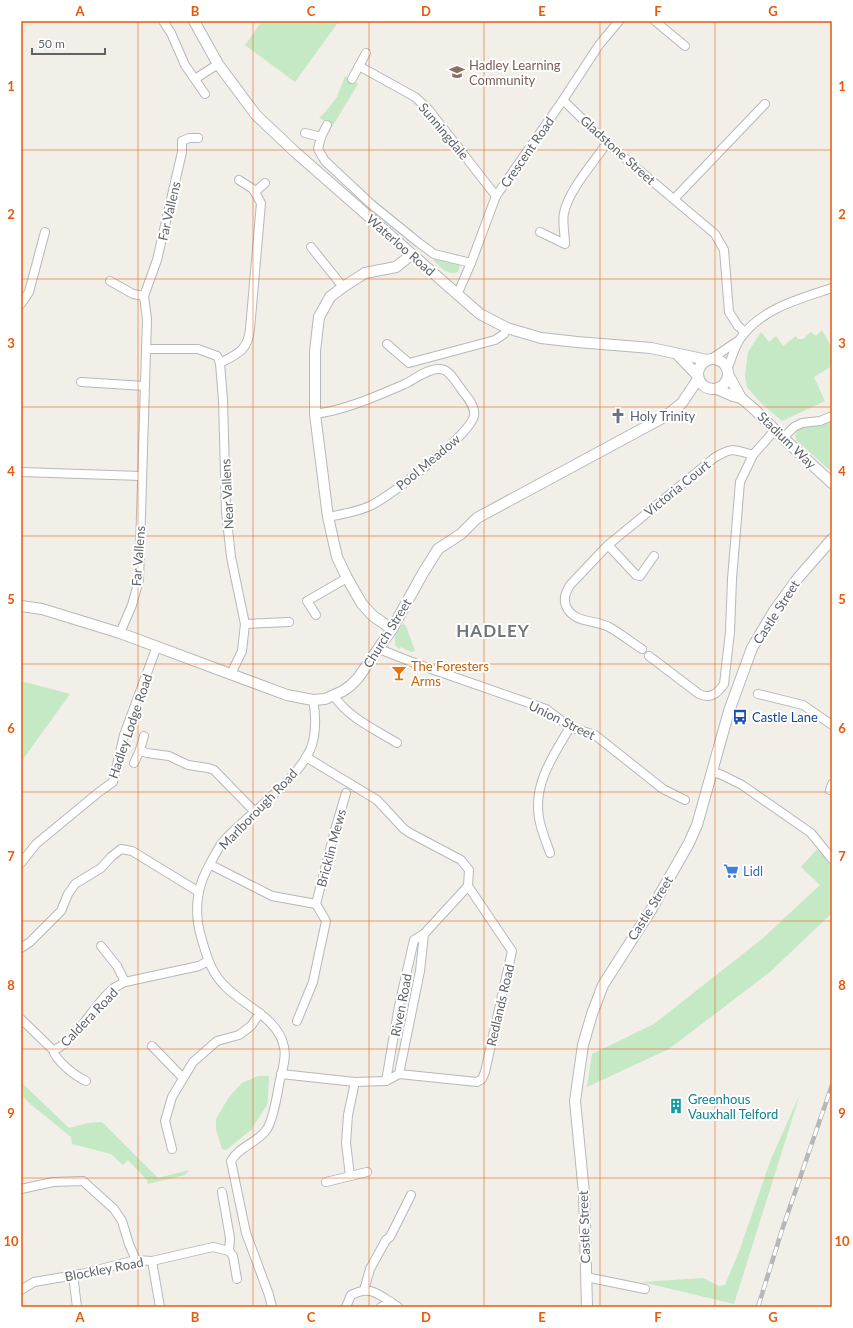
<svg xmlns="http://www.w3.org/2000/svg" width="853" height="1328" font-family="Lato,sans-serif">
  <style>
    .green { fill: #c5e8c5 }
    .lines { fill: none; stroke-linecap: round; stroke-linejoin: round }
    .minor-casing { stroke: #b5b8bc; stroke-width: 10 }
    .tertiary-casing { stroke: #b5b8bc; stroke-width: 12 }
    .minor { stroke: #fff; stroke-width: 8 }
    .tertiary { stroke: #fff; stroke-width: 10 }
    .rail-casing { stroke: #b6b7b8; stroke-width: 4.5 }
    .rail { stroke: #fff; stroke-width: 3; stroke-dasharray: 9; stroke-linecap: butt }
    .grid { fill: none; stroke: #e8590c; stroke-width: 1; stroke-opacity: 0.55 }
    .labels { text-anchor: middle; stroke-width: 4; stroke-linejoin: round; paint-order: stroke }
    .education-label { font-size: 13px; fill: #785e54; stroke: #fff; text-anchor: start }
    .street-label { font-size: 13px; fill: #5f6368; stroke: #fff }
    .worship-label { font-size: 13px; fill: #5b616d; stroke: #fff; text-anchor: start }
    .food-label { font-size: 13px; fill: #c56008; stroke: #fff; text-anchor: start }
    .transit-label { font-size: 13px; fill: #164399; stroke: #fff; text-anchor: start }
    .shop-label { font-size: 13px; fill: #366cbe; stroke: #fff; text-anchor: start }
    .culture-label { font-size: 13px; fill: #0d838f; stroke: #fff; text-anchor: start }
    .district-label { font-size: 17px; font-weight: bold; letter-spacing: 1px; fill: #70757a; stroke: #fff }
    .neatline { fill: none; stroke: #e8590c; stroke-width: 1.5 }
    .grid-label { font-size: 13px; text-anchor: middle; font-weight: bold; fill: #e8590c }
  </style>
  <rect width="100%" height="100%" fill="#f1efe8"/>
  <g class="green">
    <path d="M262,21H339L295,82L245,45Z"/>
    <path d="M345,76L358,84L332,127L319,117L322,116L337,97Z"/>
    <path d="M435,258L455,262V264L460,266L458,272C447,276 441,267 433,260Z"/>
    <path d="M822,330L832,348V366L814,377L825,401L782,421L761,403L747,387L745,376L748,352L761,332L769,342L776,336L783,346L796,336L798,339H803L811,332L816,336Z"/>
    <path d="M832,421V472L797,441L795,435L799,429Z"/>
    <path d="M403,623L406,626L415,651L411,652L401,647L399,649L395,645V636Z"/>
    <path d="M21,681L70,694L21,762Z"/>
    <path d="M817,849L832,865V913L770,972L669,1049L587,1087L592,1054L654,1024L762,939L820,885L801,867Z"/>
    <path d="M258,1076H269L268,1098L267,1105L251,1130L226,1150L222,1149L216,1129V1119L229,1097L242,1083Z"/>
    <path d="M21,1082L69,1128L88,1123L102,1122L158,1178L189,1170L185,1175L148,1184L147,1180L128,1160L123,1165L111,1154L72,1144L71,1137L28,1102L21,1094Z"/>
    <path d="M800,1094L734,1304L642,1282L703,1278L719,1286L725,1285L740,1249L771,1159Z"/>
  </g>
  <g class="lines">
    <g class="minor-casing">
      <g id="minor">
        <path d="M163,21L171,33L185,65L205,94"/>
        <path d="M655,21L685,46"/>
        <path d="M359,66L415,97L429,110L496,196"/>
        <path d="M195,79L218,64"/>
        <path d="M352,79L366,53"/>
        <path d="M563,100L607,143L715,234L724,250L729,312L738,326L745,332"/>
        <path d="M327,125L321,137L318,149L325,161L371,204L419,243L434,254L471,263"/>
        <path d="M305,133L321,137"/>
        <path d="M255,192L265,183"/>
        <path d="M674,199L765,104"/>
        <path d="M540,232L565,244C565,235 562,222 564,213C568,191 594,162 607,143"/>
        <path d="M311,247L343,287"/>
        <path d="M110,281L133,294L144,296"/>
        <path d="M457,295L471,263L496,196L563,100L599,45L619,21"/>
        <path d="M21,304L29,292L45,232"/>
        <path d="M387,344L409,363L495,340L504,334L507,328"/>
        <path d="M146,349H198L217,356L220,363L223,400L226,511L231,557L245,624L242,651L231,674"/>
        <path d="M711,359L738,341"/>
        <path d="M220,363C238,354 248,350 250,329L261,203L253,189L239,180"/>
        <path d="M727,370C731,360 734,348 740,339C760,309 799,299 832,288"/>
        <path d="M81,382L145,386"/>
        <path d="M315,414C346,410 377,396 407,383C416,378 429,368 440,369C449,369 456,382 461,389C466,396 476,406 474,416C469,436 392,494 372,505C358,512 343,514 328,517"/>
        <path d="M783,438L794,427L802,423L820,421L832,416"/>
        <path d="M21,472L141,476"/>
        <path d="M608,545L714,458C731,447 734,449 753,455"/>
        <path d="M316,615L307,601L347,578"/>
        <path d="M245,624L289,622"/>
        <path d="M120,633L132,605L139,580L147,319L144,296L157,260L182,152V141L189,138H198"/>
        <path d="M379,649L417,664L546,709L570,727L595,735L663,789L685,800"/>
        <path d="M642,649C631,642 620,633 609,627C594,619 574,624 566,606C563,598 566,592 570,585L608,545L636,575L640,576L654,556"/>
        <path d="M649,656L699,694C711,699 717,694 724,684L730,632L732,579L740,482L753,455L775,430"/>
        <path d="M758,694L803,705L832,725"/>
        <path d="M334,696C349,718 374,729 397,743"/>
        <path d="M140,750L144,736"/>
        <path d="M134,763L140,750L147,753L169,756L188,765L208,768L214,770L255,812"/>
        <path d="M713,772L722,775L742,785L811,833L832,859"/>
        <path d="M830,790L832,784"/>
        <path d="M550,853C546,841 541,830 539,818C533,783 554,755 570,727"/>
        <path d="M21,863L36,844L99,792L113,782L124,735L157,646"/>
        <path d="M211,865L272,896L316,904L326,921L313,982L297,1021"/>
        <path d="M316,904L335,830L346,793"/>
        <path d="M101,946L117,966L125,982"/>
        <path d="M21,948L30,942L61,911L68,894L75,884L101,868L111,857L121,849L132,851L199,892"/>
        <path d="M21,1019L53,1050C76,1043 94,1003 114,988C117,986 121,984 125,982L199,966L208,961"/>
        <path d="M152,1046L183,1078"/>
        <path d="M53,1050C56,1061 75,1076 86,1081"/>
        <path d="M281,1074L355,1082L386,1081L399,1074L477,1082L482,1079L485,1072L512,951L468,886L469,870L461,860L410,833L404,829L377,800L306,757"/>
        <path d="M399,1074L420,971L424,934L468,886"/>
        <path d="M386,1081L399,1006L414,940L424,934"/>
        <path d="M172,1149L165,1121L172,1097L193,1062L217,1041L239,1035L251,1026L260,1013"/>
        <path d="M350,1176L346,1143L348,1115L355,1082"/>
        <path d="M326,1182L367,1172"/>
        <path d="M21,1189L53,1182L83,1181L114,1209L122,1221L129,1244L136,1260"/>
        <path d="M222,1192L230,1238L229,1251"/>
        <path d="M152,1261L160,1307"/>
        <path d="M73,1275L77,1307"/>
        <path d="M586,1277L645,1289"/>
        <path d="M21,1290L34,1282L81,1274L136,1260L152,1261L213,1247L229,1251L233,1256L237,1279"/>
        <path d="M364,1290L370,1269L386,1240L390,1237L411,1195"/>
        <path d="M272,1307L269,1295L246,1233L231,1161C239,1146 258,1143 267,1129C273,1120 277,1096 279,1085C281,1073 287,1059 284,1047C279,1018 242,1005 224,985C211,972 207,957 202,940C195,918 195,899 203,878C207,869 217,850 222,843C246,815 300,780 312,745C316,732 316,714 313,700"/>
        <path d="M346,1307L351,1295C372,1284 380,1296 398,1307"/>
        <path d="M381,1307L391,1302"/>
      </g>
    </g>
    <g class="tertiary-casing">
      <g id="tertiary">
        <path d="M194,21L218,64L256,115L294,151L480,314L507,328L541,338L577,342L651,348L707,360"/>
        <path d="M677,354L698,376"/>
        <circle cx="713" cy="374" r="15"/>
        <path d="M728,374L741,398L754,409L783,438L832,483"/>
        <path d="M717,389L733,396L741,398"/>
        <path d="M21,606L42,609L120,633L287,695L313,700L325,699L343,691L350,686L358,678L392,629L423,573L438,549L461,534L477,518L666,416L682,403L698,379"/>
        <path d="M392,629L373,616L362,604L347,578L337,557L328,517L315,414V351L319,317L330,297L343,287L365,273L396,267L411,255"/>
        <path d="M587,1307L584,1193L575,1101L583,1045L592,1014L603,985L651,910L689,843L697,825L729,711L752,648L774,611L798,578L832,539"/>
      </g>
    </g>
    <use href="#minor" class="minor"/>
    <use href="#tertiary" class="tertiary"/>
    <g class="rail-casing">
      <path id="rail" d="M758,1307L782,1230L832,1085"/>
    </g>
    <use href="#rail" class="rail"/>
  </g>
  <path class="grid" d="M138,21V1307M253,21V1307M369,21V1307M484,21V1307M600,21V1307M715,21V1307M21,150H832M21,279H832M21,407H832M21,536H832M21,664H832M21,792H832M21,921H832M21,1049H832M21,1178H832"/>
  <defs>
    <g id="school-bare" transform="scale(1.2)"><path d="M0-5L7-2L0 1L-7-2ZM-4 1L0 2.5L4 1V4Q0 6-4 4Z" fill="#8d6e63" stroke="#fff" stroke-width="2.5" paint-order="stroke"/></g>
    <g id="church-bare" transform="scale(1.2)"><path d="M-1.2-6h2.4v3.5h3.3v2.4h-3.3V6h-2.4V-.1h-3.3v-2.4h3.3Z" fill="#6b7280" stroke="#fff" stroke-width="2.5" paint-order="stroke"/></g>
    <g id="bar-bare" transform="scale(1.2)"><path d="M-6-5H6L.8 .8V4.5H3.5V6h-7V4.5H-.8V.8Z" fill="#e8710a" stroke="#fff" stroke-width="2.5" paint-order="stroke"/></g>
    <g id="bus-bare" transform="scale(1.2)"><path d="M-5-6H5V4H4V6H2V4H-2V6H-4V4H-5ZM-3.5-4V0h7V-4ZM-3.5 1.2v1.5H-2V1.2ZM2 1.2v1.5H3.5V1.2Z" fill="#1a4fb4" stroke="#fff" stroke-width="2.5" paint-order="stroke"/></g>
    <g id="supermarket-bare" transform="scale(1.2)"><path d="M-6-5.5h2.5l.6 2H6L4.5 2H-2.5L-4.4-4H-6ZM-1.5 3.2a1.3 1.3 0 1 0 .1 0ZM3 3.2a1.3 1.3 0 1 0 .1 0Z" fill="#3f7fe0" stroke="#fff" stroke-width="2.5" paint-order="stroke"/></g>
    <g id="building-bare" transform="scale(1.2)"><path d="M-4-6H4V6H1V3H-1V6H-4ZM-2.5-4.3h1.7v1.8h-1.7ZM.8-4.3h1.7v1.8H.8ZM-2.5-1h1.7V.8h-1.7ZM.8-1h1.7V.8H.8Z" fill="#0f9aa8" stroke="#fff" stroke-width="2.5" paint-order="stroke"/></g>
  </defs>
  <g fill-rule="evenodd">
    <use href="#school-bare" x="457" y="72"/>
    <use href="#church-bare" x="618" y="416"/>
    <use href="#bar-bare" x="399" y="673"/>
    <use href="#bus-bare" x="740" y="717"/>
    <use href="#supermarket-bare" x="731" y="871"/>
    <use href="#building-bare" x="676" y="1106"/>
  </g>
  <g class="labels">
    <g class="education-label">
      <text x="469" y="70">Hadley Learning<tspan x="469" dy="15">Community</tspan></text>
    </g>
    <g class="street-label">
      <text transform="translate(444 131) rotate(50)" y="5">Sunningdale</text>
      <text transform="translate(618 150) rotate(42)" y="5">Gladstone Street</text>
      <text transform="translate(527 152) rotate(-55)" y="5">Crescent Road</text>
      <text transform="translate(169 211) rotate(-77)" y="5">Far Vallens</text>
      <text transform="translate(401 245) rotate(41)" y="5">Waterloo Road</text>
      <text transform="translate(787 440) rotate(44)" y="5">Stadium Way</text>
      <text transform="translate(428 462) rotate(-40)" y="5">Pool Meadow</text>
      <text transform="translate(677 488) rotate(-39)" y="5">Victoria Court</text>
      <text transform="translate(227 494) rotate(-93)" y="5">Near Vallens</text>
      <text transform="translate(138 556) rotate(-86)" y="5">Far Vallens</text>
      <text transform="translate(776 612) rotate(-57)" y="5">Castle Street</text>
      <text transform="translate(387 633) rotate(-58)" y="5">Church Street</text>
      <text transform="translate(562 720) rotate(26)" y="5">Union Street</text>
      <text transform="translate(130 726) rotate(-71)" y="5">Hadley Lodge Road</text>
      <text transform="translate(258 809) rotate(-46)" y="5">Marlborough Road</text>
      <text transform="translate(331 848) rotate(-75)" y="5">Bricklin Mews</text>
      <text transform="translate(650 908) rotate(-58)" y="5">Castle Street</text>
      <text transform="translate(401 1005) rotate(-79)" y="5">Riven Road</text>
      <text transform="translate(500 1005) rotate(-77)" y="5">Redlands Road</text>
      <text transform="translate(89 1017) rotate(-46)" y="5">Caldera Road</text>
      <text transform="translate(584 1227) rotate(-92)" y="5">Castle Street</text>
      <text transform="translate(104 1269) rotate(-11)" y="5">Blockley Road</text>
    </g>
    <g class="worship-label">
      <text x="630" y="421">Holy Trinity</text>
    </g>
    <g class="food-label">
      <text x="411" y="671">The Foresters<tspan x="411" dy="15">Arms</tspan></text>
    </g>
    <g class="transit-label">
      <text x="752" y="722">Castle Lane</text>
    </g>
    <g class="shop-label">
      <text x="743" y="876">Lidl</text>
    </g>
    <g class="culture-label">
      <text x="688" y="1104">Greenhous<tspan x="688" dy="15">Vauxhall Telford</tspan></text>
    </g>
    <g class="district-label">
      <text x="493" y="637">HADLEY</text>
    </g>
  </g>
  <rect width="853" height="1328" fill="none" stroke="#ffffff" stroke-width="44"/>
  <path d="M32 48v6h73v-6" fill="none" stroke="#5f6368" stroke-width="2"/>
  <text x="38" y="48" font-size="12" fill="#5f6368" stroke="#ffffff" stroke-width="3" paint-order="stroke">50 m</text>
  <rect x="22" y="22" width="809" height="1284" class="neatline"/>
  <g class="grid-label">
    <text x="80" y="16">A</text>
    <text x="195" y="16">B</text>
    <text x="311" y="16">C</text>
    <text x="426" y="16">D</text>
    <text x="542" y="16">E</text>
    <text x="658" y="16">F</text>
    <text x="773" y="16">G</text>
    <text x="11" y="91">1</text>
    <text x="842" y="91">1</text>
    <text x="11" y="219">2</text>
    <text x="842" y="219">2</text>
    <text x="11" y="348">3</text>
    <text x="842" y="348">3</text>
    <text x="11" y="476">4</text>
    <text x="842" y="476">4</text>
    <text x="11" y="604">5</text>
    <text x="842" y="604">5</text>
    <text x="11" y="733">6</text>
    <text x="842" y="733">6</text>
    <text x="11" y="861">7</text>
    <text x="842" y="861">7</text>
    <text x="11" y="990">8</text>
    <text x="842" y="990">8</text>
    <text x="11" y="1118">9</text>
    <text x="842" y="1118">9</text>
    <text x="11" y="1246">10</text>
    <text x="842" y="1246">10</text>
    <text x="80" y="1322">A</text>
    <text x="195" y="1322">B</text>
    <text x="311" y="1322">C</text>
    <text x="426" y="1322">D</text>
    <text x="542" y="1322">E</text>
    <text x="658" y="1322">F</text>
    <text x="773" y="1322">G</text>
  </g>
</svg>
